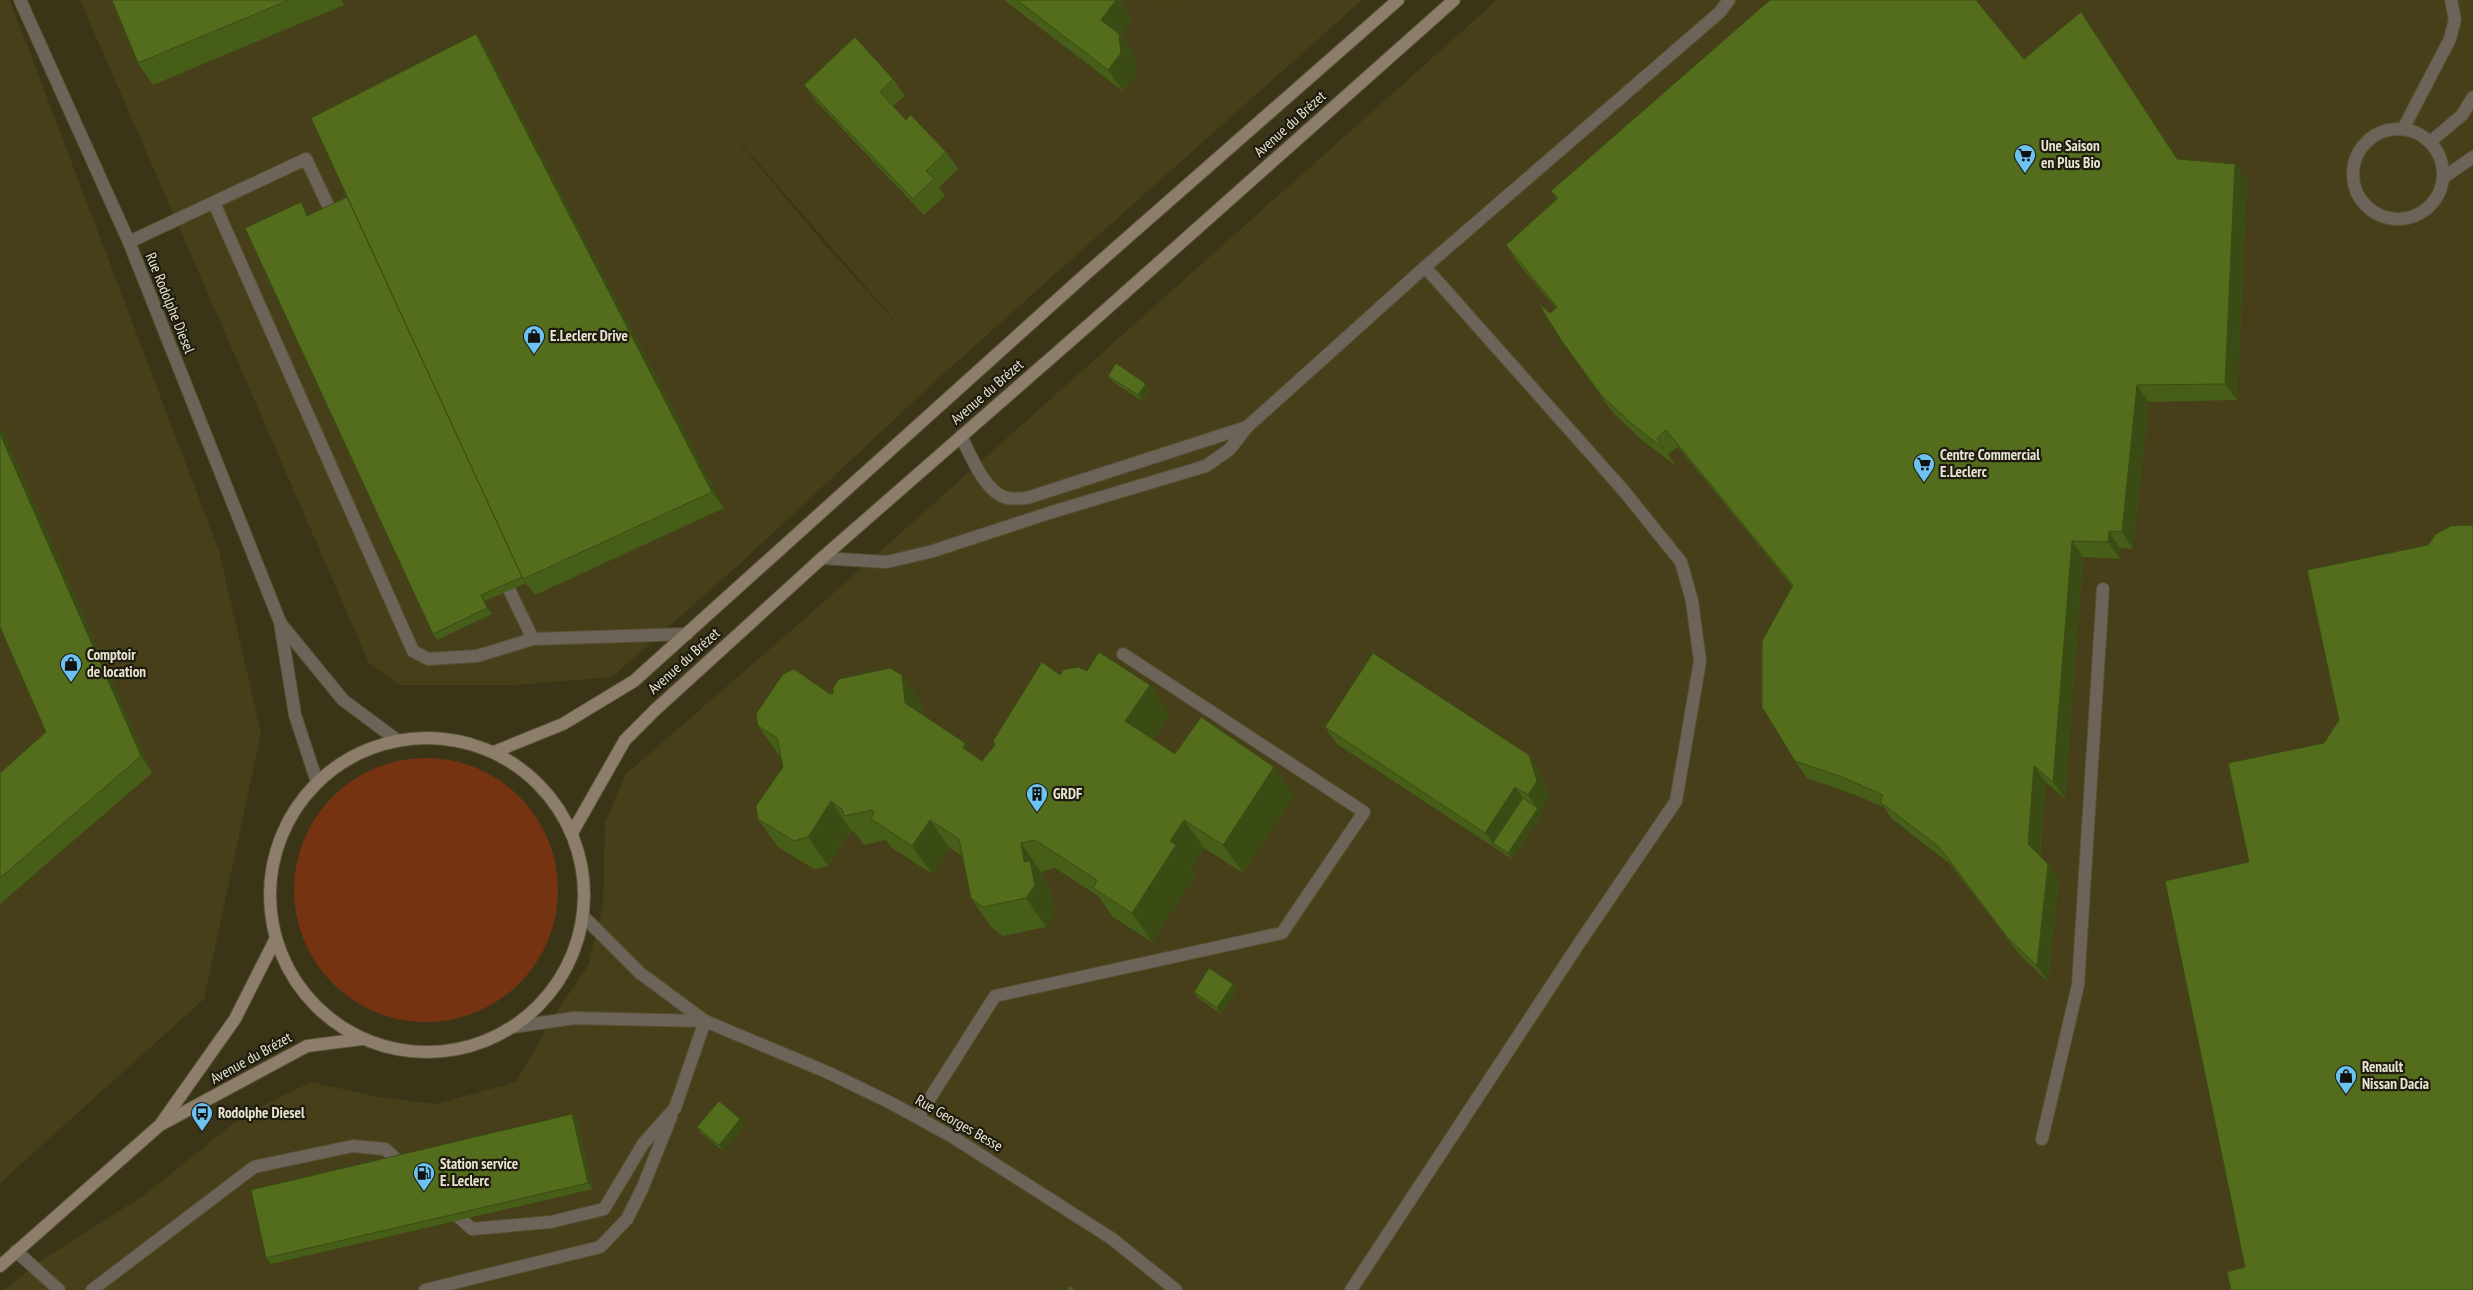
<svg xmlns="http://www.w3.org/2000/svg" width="2473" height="1290" font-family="'PT Sans Narrow',sans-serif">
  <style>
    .built { fill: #463f19; fill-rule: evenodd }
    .green { fill: #753312 }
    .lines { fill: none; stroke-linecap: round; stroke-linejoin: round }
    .lane-casing { stroke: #575135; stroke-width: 14 }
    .street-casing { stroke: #575135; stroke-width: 14 }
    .secondary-casing { stroke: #575135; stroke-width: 14 }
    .lane { stroke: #6d6459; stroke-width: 12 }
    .street { stroke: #6d6459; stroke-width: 12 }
    .secondary { stroke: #8d7e6c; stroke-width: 12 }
    .wall { fill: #475e19 }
    .shaded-wall { fill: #3a4c14 }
    .building { fill: #536d1d; stroke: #3a4c14 }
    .labels { text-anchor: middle; stroke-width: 4.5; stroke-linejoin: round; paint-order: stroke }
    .street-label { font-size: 15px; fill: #e7e4d2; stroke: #1f1c0f }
    .poi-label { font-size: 15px; font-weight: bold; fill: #e7e4d2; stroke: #1f1c0f; text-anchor: start }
  </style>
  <rect width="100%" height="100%" fill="#3b3517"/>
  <g class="built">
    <path d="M0,0H10L219,551L261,733L204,999L0,1183Z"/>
    <path d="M80,0H1362L942,375L744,560L612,677L515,685H400L369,663ZM712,110L917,346L821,240Z"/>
    <path d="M1497,0H2473V1290H4L39,1262L143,1196L244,1115L311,1082L378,1097L436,1104L516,1082L557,1011L588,966L603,906L605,823L625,775L819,606Z"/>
  </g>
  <circle class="green" cx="426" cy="890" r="132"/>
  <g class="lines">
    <g class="lane-casing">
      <g id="lane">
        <path d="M2403,129L2450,39L2455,19L2451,0"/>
        <circle cx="2398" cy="174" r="45"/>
        <path d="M2430,142L2462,115L2473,97"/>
        <path d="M2443,178L2473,157"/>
        <path d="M214,203L413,651L428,659L477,656L533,639"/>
        <path d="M129,242L306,159L335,220"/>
        <path d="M961,436C970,454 985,493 1007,498C1013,499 1021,498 1027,498L1247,427"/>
        <path d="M822,558L887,562L933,551L1052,512L1206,466L1230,449L1247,427L1425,267L1720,12L1729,0"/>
        <path d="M502,575L533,639L687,634"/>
        <path d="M918,1117L995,996L1282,933L1364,812L1123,654"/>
        <path d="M2042,1139L2078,985L2103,589"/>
        <path d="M450,1209L472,1229L551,1222L604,1209L643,1144L675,1108L705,1021"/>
        <path d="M16,1251L59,1290"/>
        <path d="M92,1290L254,1167L353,1146L385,1149L406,1168"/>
        <path d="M425,1290L600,1247L627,1219L642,1189L671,1117"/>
        <path d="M1351,1290L1578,945L1676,801L1700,661L1692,601L1681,562L1624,491L1425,267"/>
      </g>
    </g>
    <g class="street-casing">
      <g id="street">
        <path d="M20,0L129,242L280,622L295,715L317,782"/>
        <path d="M281,624L343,700L397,740"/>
        <path d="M583,916L640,973L705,1021L829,1073L891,1103L951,1136L1111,1238L1176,1290"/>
        <path d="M513,1027L574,1018L705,1021"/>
      </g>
    </g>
    <g class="secondary-casing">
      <g id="secondary">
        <circle cx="427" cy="895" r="157"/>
        <path d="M494,752L563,724L634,681L1087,273L1398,0"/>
        <path d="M572,833L625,740L655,710L822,558L1092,322L1454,0"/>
        <path d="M162,1124L307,1046L362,1039"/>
        <path d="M0,1266L160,1125L235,1019L275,940"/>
      </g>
    </g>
    <use href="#lane" class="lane"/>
    <use href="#street" class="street"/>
    <use href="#secondary" class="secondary"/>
  </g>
  <g class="wall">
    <path d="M112,0H342L344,5L153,85L138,63Z"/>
    <path d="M1004,0H1119L1132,19L1120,35L1134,55L1136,75L1123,91Z"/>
    <path d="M2081,12L2178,159L2235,164L2247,180L2237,400L2149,402L2133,549L2120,548V559L2083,557L2065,799L2046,782L2040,856L2048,864L2059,880L2048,982L2020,955L1950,864L1891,818L1884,807L1853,794L1807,778L1795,761L1792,586L1678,447L1668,454L1676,466L1642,440L1613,413L1561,340L1550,313L1556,308L1517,262L1506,245L1557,199L1551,191L2024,59Z"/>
    <path d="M476,34L487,51L724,508L535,595L526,583L485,601L492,614L437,640L433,634L301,202L305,207L309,215L347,197Z"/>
    <path d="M893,79L905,96L893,106L906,120L946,152L958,169L939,187L945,196L924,215L816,101L804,85Z"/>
    <path d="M1108,376L1150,389L1142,401L1112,381Z"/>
    <path d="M4,434L152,773L0,904V773L46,732Z"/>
    <path d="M1060,675L1170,714L1153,739L1175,754L1294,796L1243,873L1204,848L1191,867L1196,874L1152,942L1113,917L1098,896L1055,868L1041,872L1042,878L1050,889L1055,914L1046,927L1003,936L991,927L971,898L962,856L950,848L932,874L891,847L886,840L864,845L855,833L851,830L828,866L814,869L778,847L758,819L783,767L780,755L778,754L758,726L830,694L922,703L923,715L965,743L973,755L982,761Z"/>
    <path d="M1325,727L1540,772L1549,797L1540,811L1542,814L1512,859L1337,744Z"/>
    <path d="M1233,984L1237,990L1221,1014L1198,998L1194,992Z"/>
    <path d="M577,1120L593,1189L271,1264L266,1258Z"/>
    <path d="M745,1125L723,1151L701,1133L697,1127Z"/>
  </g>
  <g class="shaded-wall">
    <path d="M1116,0H1119L1132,19L1120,35L1134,55L1136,75L1123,91L1108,70L1101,20Z"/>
    <path d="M1164,0H1171L1168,5Z"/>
    <path d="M2081,12L2092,28L2189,176L2177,159Z"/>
    <path d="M476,34L487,51L724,508L712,492Z"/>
    <path d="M2235,164L2247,180L2237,400L2225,384Z"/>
    <path d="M301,202L305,207L312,221L307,216Z"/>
    <path d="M1146,384L1150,389L1142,401L1138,395Z"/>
    <path d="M2137,385L2149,402L2133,549L2122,532Z"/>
    <path d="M0,428L4,434L152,773L141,756L0,434Z"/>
    <path d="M2109,531L2120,548V559L2108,542Z"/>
    <path d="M2072,541L2083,557L2065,799L2053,782Z"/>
    <path d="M481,595L485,601L492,614L487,608Z"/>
    <path d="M902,675L922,703L925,731L905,703Z"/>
    <path d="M1150,685L1170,714L1145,750L1125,721Z"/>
    <path d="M965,743L985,772L963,748Z"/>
    <path d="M1529,755L1540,772L1549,797L1540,811L1542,814L1512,859L1508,853L1538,809L1528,795Z"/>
    <path d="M2034,766L2046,782L2039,860L2028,844Z"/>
    <path d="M1274,767L1294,796L1243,873L1223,845Z"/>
    <path d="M1515,787L1527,803L1493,843L1485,833Z"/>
    <path d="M831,801L851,830L828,866L808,837Z"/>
    <path d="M930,820L950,848L932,874L912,846Z"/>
    <path d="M1184,820L1204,848L1191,867L1196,874L1152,942L1132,913L1170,841Z"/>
    <path d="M1021,843L1041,872L1042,878L1050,889L1055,914L1046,927L1026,898L1024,862Z"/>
    <path d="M2048,864L2059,880L2048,982L2037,966Z"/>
    <path d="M1233,984L1237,990L1221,1014L1217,1008Z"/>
    <path d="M572,1114L577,1120L593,1189L588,1183Z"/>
    <path d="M740,1119L745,1125L723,1151L719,1145Z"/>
  </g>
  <g class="building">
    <path d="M112,0H289L138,63Z"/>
    <path d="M1017,0H1116L1101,20L1119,34L1121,53L1108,70Z"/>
    <path d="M1770,0H1976L2024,59L2081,12L2177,159L2235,164L2225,384L2137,385L2122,532L2109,531L2108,542L2072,541L2053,782L2034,766L2028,844L2048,864L2037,966L2008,938L1939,847L1880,802L1883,795L1842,777L1795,761L1762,707V641L1793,585L1666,430L1657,438L1664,449L1631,423L1602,396L1561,340L1539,304L1550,313L1557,307L1506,245L1558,198L1551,191Z"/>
    <path d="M476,34L712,492L523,579L311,118Z"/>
    <path d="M855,37L893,79L880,92L906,120L911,115L946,152L926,171L934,179L913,199L804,85Z"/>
    <path d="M347,197L522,577L481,595L487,608L433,634L245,228L301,202L307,216Z"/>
    <path d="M1116,363L1146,384L1138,395L1108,376Z"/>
    <path d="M0,434L141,756L0,878V773L46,732L0,627Z"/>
    <path d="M2472,525L2473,526V1290H2231L2227,1272L2245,1267L2165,881L2249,862L2228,763L2324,743L2339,720L2307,570L2428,545L2436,534L2451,526Z"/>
    <path d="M1099,652L1150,685L1125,721L1175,754L1201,717L1274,767L1223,845L1184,820L1170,841L1176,845L1132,913L1093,888L1097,880L1035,840L1021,843L1024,862L1030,861L1035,885L1026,898L983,907L971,898L959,839L930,820L912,846L871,819L874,813L872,810L844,816L842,809L831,801L808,837L794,841L758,819L756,806L783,767L777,738L758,726L756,714L783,674L794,669L830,694H833V688L839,679L890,668L902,675L905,703L965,743L963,748L982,761L995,745L993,741L1042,662L1060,675L1063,670L1078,667L1087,671Z"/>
    <path d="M1373,653L1529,755L1537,781L1528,795L1515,787L1485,833L1325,727Z"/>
    <path d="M1523,798L1538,808L1508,853L1493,843Z"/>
    <path d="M1209,968L1233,984L1217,1008L1194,992Z"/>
    <path d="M719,1101L740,1119L719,1145L697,1127Z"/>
    <path d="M572,1114L588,1183L266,1258L251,1190Z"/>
    <path d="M1070,1286L1075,1290H1067Z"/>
  </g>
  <defs>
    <g id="supermarket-pin" transform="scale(1.125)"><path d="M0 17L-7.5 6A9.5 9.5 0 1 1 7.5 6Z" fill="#6cc3f2" stroke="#1f1c0f"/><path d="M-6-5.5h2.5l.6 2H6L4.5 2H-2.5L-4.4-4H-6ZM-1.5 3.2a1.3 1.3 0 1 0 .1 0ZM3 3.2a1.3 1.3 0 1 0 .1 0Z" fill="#111"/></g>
    <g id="shop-pin" transform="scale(1.125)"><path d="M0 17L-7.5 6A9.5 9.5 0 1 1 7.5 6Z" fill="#6cc3f2" stroke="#1f1c0f"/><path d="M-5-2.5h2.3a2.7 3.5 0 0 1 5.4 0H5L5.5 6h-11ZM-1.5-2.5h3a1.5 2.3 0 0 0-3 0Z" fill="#111"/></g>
    <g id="building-pin" transform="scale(1.125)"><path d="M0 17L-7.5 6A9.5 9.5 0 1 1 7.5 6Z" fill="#6cc3f2" stroke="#1f1c0f"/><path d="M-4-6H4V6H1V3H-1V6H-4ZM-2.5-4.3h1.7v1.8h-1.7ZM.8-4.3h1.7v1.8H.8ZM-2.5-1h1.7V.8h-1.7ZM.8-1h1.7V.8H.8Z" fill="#111"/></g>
    <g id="bus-pin" transform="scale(1.125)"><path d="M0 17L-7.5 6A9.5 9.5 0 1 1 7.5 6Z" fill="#6cc3f2" stroke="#1f1c0f"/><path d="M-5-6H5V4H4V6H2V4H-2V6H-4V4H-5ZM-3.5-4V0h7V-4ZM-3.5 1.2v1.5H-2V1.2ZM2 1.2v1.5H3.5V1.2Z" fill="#111"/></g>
    <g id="fuel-pin" transform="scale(1.125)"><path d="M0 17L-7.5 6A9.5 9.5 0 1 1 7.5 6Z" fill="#6cc3f2" stroke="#1f1c0f"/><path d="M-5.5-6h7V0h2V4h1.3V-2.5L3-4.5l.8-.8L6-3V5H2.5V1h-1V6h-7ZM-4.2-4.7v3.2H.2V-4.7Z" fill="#111"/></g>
  </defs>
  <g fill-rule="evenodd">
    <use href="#supermarket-pin" x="2025" y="155"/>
    <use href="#shop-pin" x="534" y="336"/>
    <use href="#supermarket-pin" x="1924" y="464"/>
    <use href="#shop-pin" x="71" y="664"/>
    <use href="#building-pin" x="1037" y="794"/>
    <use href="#shop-pin" x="2346" y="1076"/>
    <use href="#bus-pin" x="202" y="1113"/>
    <use href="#fuel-pin" x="424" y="1173"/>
  </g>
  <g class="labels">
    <g class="street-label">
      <text transform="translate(1290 124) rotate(-42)" y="5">Avenue du Brézet</text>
      <text transform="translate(170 303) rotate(68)" y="5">Rue Rodolphe Diesel</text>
      <text transform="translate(987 392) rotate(-41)" y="5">Avenue du Brézet</text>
      <text transform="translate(684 661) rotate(-42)" y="5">Avenue du Brézet</text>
      <text transform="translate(251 1058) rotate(-29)" y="5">Avenue du Brézet</text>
      <text transform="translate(959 1123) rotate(30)" y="5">Rue Georges Besse</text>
    </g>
    <g class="poi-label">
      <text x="2041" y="151">Une Saison<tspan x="2041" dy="17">en Plus Bio</tspan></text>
      <text x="550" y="341">E.Leclerc Drive</text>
      <text x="1940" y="460">Centre Commercial<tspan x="1940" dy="17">E.Leclerc</tspan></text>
      <text x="87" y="660">Comptoir<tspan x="87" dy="17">de location</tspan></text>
      <text x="1053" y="799">GRDF</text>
      <text x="2362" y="1072">Renault<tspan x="2362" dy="17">Nissan Dacia</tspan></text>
      <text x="218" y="1118">Rodolphe Diesel</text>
      <text x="440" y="1169">Station service<tspan x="440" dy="17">E. Leclerc</tspan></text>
    </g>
  </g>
</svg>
